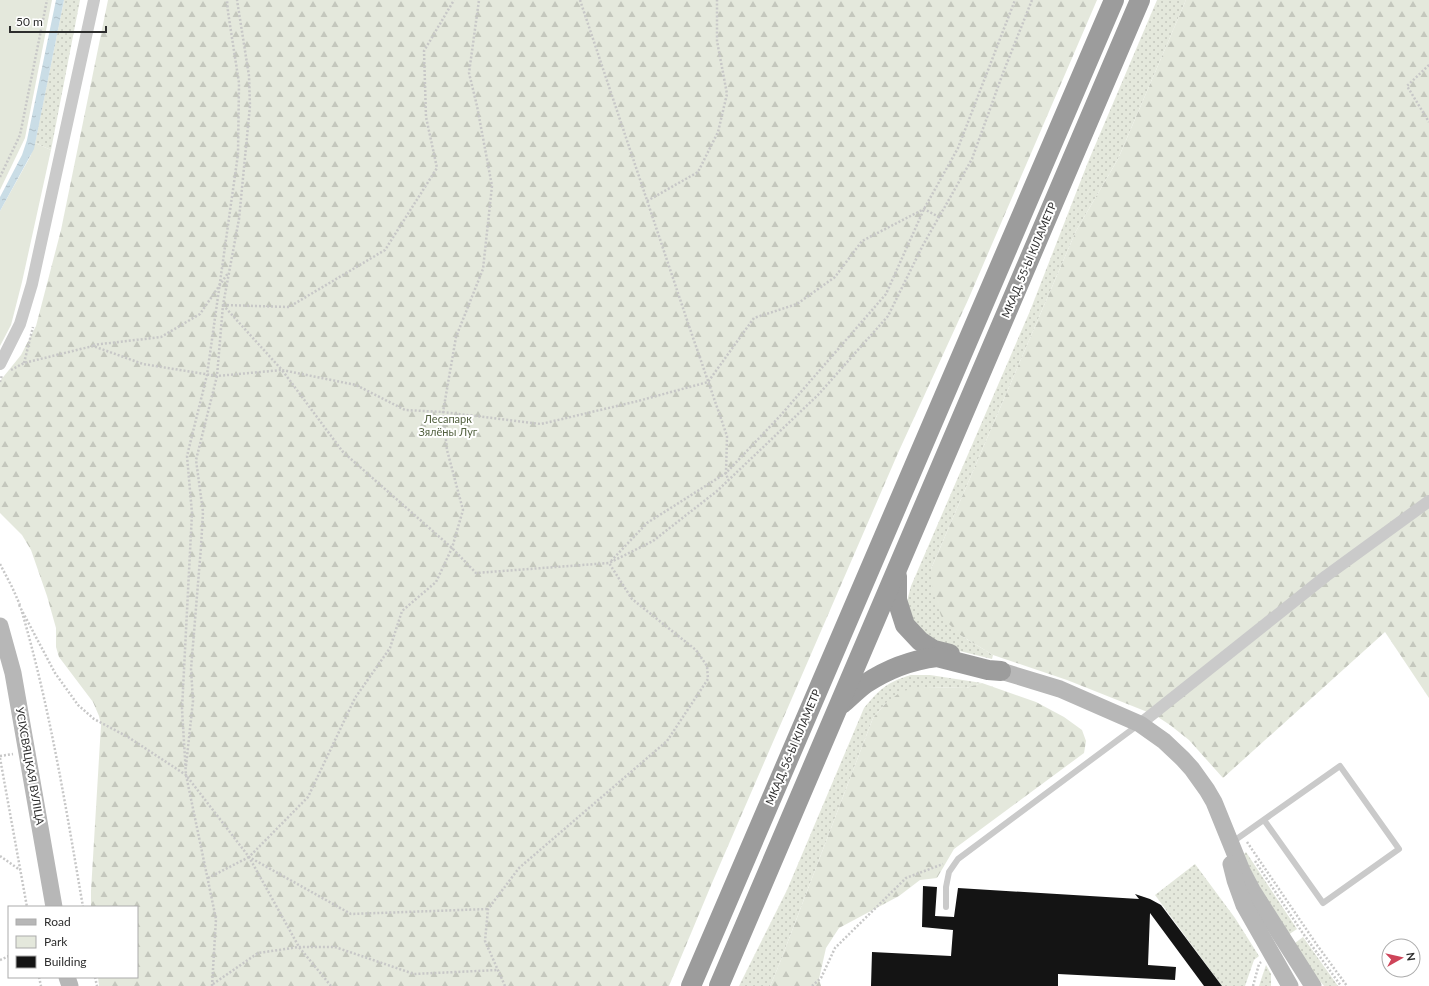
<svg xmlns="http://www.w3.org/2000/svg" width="1429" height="986" font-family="Lato,sans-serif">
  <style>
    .grass { fill: url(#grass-dots) }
    .forest { fill: url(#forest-firs) }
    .park { fill: #e4e8dc }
    .water { fill: url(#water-ripples) }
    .building { fill: #141414 }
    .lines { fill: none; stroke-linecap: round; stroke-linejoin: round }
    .path { stroke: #c7c7c7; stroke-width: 2.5; stroke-dasharray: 2 2; stroke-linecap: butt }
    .service { stroke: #cacaca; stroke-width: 6 }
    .minor { stroke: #cacaca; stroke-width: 12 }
    .secondary { stroke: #b7b7b7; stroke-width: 17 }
    .trunk { stroke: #9c9c9c; stroke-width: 20 }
    .labels { text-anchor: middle; stroke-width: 4; stroke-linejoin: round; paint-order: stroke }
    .street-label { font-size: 11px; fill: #2d2d2d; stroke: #fff }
    .park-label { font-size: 11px; fill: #536240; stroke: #fff }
  </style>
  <defs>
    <pattern id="grass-dots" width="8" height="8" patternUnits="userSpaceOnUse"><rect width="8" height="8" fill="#e4e8dc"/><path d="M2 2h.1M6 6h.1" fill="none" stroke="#c4c7bd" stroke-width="1.8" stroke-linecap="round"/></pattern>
    <pattern id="forest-firs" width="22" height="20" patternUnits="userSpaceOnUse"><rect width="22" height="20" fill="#e4e8dc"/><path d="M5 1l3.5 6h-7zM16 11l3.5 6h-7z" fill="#c4c7bd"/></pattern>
    <pattern id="water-ripples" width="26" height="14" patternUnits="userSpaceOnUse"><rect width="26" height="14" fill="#cadde6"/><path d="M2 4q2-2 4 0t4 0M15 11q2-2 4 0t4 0" fill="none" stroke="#aebec6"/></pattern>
  </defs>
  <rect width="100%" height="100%" fill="#fff"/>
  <g class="grass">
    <path d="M64,0H80L51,150L35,143Z"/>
    <path d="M1157,0H1186L1118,159L1076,231L931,569L960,635L993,655L992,659L927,643L912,624L906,605L911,586L1030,311L1088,162Z"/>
    <path d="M911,675H930L982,683L966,688L926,687L886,703L873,718L779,965L770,986H739L787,890L864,708C880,689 887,682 911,675Z"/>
    <path d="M1246,852L1297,929L1285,937C1272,914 1249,879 1244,854Z"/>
    <path d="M1195,864L1235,918L1259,956L1254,960L1245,986H1222L1155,895Z"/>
    <path d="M1303,937L1338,986H1324L1291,946Z"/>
    <path d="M1266,965L1271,974V986H1259Z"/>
  </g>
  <g class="forest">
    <path d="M108,0H1097L968,300L898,453L712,883L669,986H99L98,977H137V907H91V891L101,725L99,716L93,702L59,657L56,647V628L47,596L31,550L22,535L0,513V381L21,355L36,326L61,230Z"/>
    <path d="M1186,0H1429V698L1385,632L1223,778L1189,740L1170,725L1155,715L1067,680L993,655L960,635L941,616L933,591L931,569L1076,231L1118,159Z"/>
    <path d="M982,683L1036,702L1064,717L1082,730L1086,741L1084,753L954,849L937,878L920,880L899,896L839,928L826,948L819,979L821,986H770L779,965L873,718L886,703L902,691L926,687L966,688Z"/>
  </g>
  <g class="park">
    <path d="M0,0H52L25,138L0,190Z"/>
    <path d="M35,143L51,150L22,282L11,325L0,346V211L30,157Z"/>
  </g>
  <path class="water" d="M56,0H64L34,149L0,211V197L22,155L27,140Z"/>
  <path class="building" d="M923,886L937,887L935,916L954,917L958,888L1139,899L1135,894L1150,899L1161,905L1222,986H1204L1150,913L1148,965L1176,967L1175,980L1058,974V986H871L872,952L951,956L953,930L922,927Z"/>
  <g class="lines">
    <g class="path">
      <path d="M580,0L689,326L727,436L726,473L728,480"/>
      <path d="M1429,65L1407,86L1429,122"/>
      <path d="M0,177L20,135L47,0"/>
      <path d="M647,201L698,172L718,132L727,94L717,41V0"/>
      <path d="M223,305L282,370L356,385L405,410L443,412L541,424L638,401L708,382L754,318L797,304L835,277L862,241L924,209L939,217"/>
      <path d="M223,305L289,307L385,250L437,168L426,117L424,51L454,0"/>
      <path d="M93,345L161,337L200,314L228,273"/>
      <path d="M24,363L33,327"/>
      <path d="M11,370L24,363L93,346L143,364L217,376L282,370L343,452L452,548L476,573L609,563L653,541L717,491L818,395L888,316L923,245L972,159L1003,73L1032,0"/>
      <path d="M0,382L2,375"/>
      <path d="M611,561L647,523L726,473L780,416L886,294L924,209L958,148L1015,0"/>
      <path d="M0,564L12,587L20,605"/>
      <path d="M19,605L55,673L78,705L94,719L128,737L186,775L249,857L351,914L488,909"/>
      <path d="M22,612C50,708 66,808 83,907"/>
      <path d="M0,756L13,754"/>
      <path d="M0,758L27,907"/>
      <path d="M186,766L193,701L191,669L201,547L203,512L196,460L217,376L223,305L239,219L250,106L249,76L237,0"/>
      <path d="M1247,842L1317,945L1347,986"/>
      <path d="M0,856L20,870"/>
      <path d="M1255,861L1302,932L1341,986"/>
      <path d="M208,878L249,857"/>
      <path d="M0,960L9,956"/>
      <path d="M39,977L41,986"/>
      <path d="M95,977L97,986"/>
      <path d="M213,984L258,953L299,947H335L414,974L498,970"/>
      <path d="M212,986L216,919L186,775L182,709L192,513L187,456L207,375L238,154L239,83L228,12L227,0"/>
      <path d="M331,986L299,947L249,857L308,797L355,698L390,648L402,611L436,582L452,548L463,510L447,450L443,412L456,337L483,269L492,186L477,106L469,73L479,0"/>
      <path d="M505,986L485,941L488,909L519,868L667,741L708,679L707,666L696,650L632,599L609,563"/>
      <path d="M812,986L821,978L835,948L906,878L943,864"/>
      <path d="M1253,986L1259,964L1261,962"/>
    </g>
    <g class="service">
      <path d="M1231,843L1340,766L1399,849L1323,903L1264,820"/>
      <path d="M946,907V887L949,872L958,859L1138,725"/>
    </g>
    <g class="minor">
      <path d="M0,364L20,324L32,284L94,0"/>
      <path d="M1140,724L1326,576L1429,501"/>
    </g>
    <g class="secondary">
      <path d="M0,626L13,673L54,907"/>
      <path d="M1001,671L1060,689L1140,724L1164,741L1183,759L1192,769L1207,790L1214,802L1242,871L1252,890L1313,986"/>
      <path d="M1231,864L1235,880L1244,905L1290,986"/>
      <path d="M67,977L70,986"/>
    </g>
    <g class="trunk">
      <path d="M897,576V600L905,625L920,641L929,647L934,650L950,654"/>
      <path d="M842,704C849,698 857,690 865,684C886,670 912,660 937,657L988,670L1001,671"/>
      <path d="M691,986L1114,0"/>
      <path d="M719,986L1140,0"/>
    </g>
  </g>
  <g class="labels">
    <g class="street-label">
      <text transform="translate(1029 260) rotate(-67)" y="4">МКАД, 55-Ы КІЛАМЕТР</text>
      <text transform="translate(793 747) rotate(-67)" y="4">МКАД, 56-Ы КІЛАМЕТР</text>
      <text transform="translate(30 766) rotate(80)" y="4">УСІХСВЯЦКАЯ ВУЛІЦА</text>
    </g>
    <g class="park-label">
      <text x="448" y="423">Лесапарк<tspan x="448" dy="13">Зялёны Луг</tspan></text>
    </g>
  </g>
  <rect x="8" y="906" width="130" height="72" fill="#ffffff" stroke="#ababab"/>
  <rect x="16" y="919" width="20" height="6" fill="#b7b7b7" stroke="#ababab"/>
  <text x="44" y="926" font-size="12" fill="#2d2d2d">Road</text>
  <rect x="16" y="936" width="20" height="12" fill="#e4e8dc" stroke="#ababab"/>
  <text x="44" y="946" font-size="12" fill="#2d2d2d">Park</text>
  <rect x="16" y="956" width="20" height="12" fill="#141414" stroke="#ababab"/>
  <text x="44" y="966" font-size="12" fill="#2d2d2d">Building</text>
  <g transform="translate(1401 958) rotate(82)"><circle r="19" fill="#ffffff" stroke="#ababab"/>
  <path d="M0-3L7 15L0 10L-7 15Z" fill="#ce4459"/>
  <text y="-6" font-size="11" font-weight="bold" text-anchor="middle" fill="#2d2d2d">N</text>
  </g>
  <path d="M10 26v6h96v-6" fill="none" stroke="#2d2d2d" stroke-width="2"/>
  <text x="16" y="26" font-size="12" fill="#2d2d2d" stroke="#ffffff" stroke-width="3" paint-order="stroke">50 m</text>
</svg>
